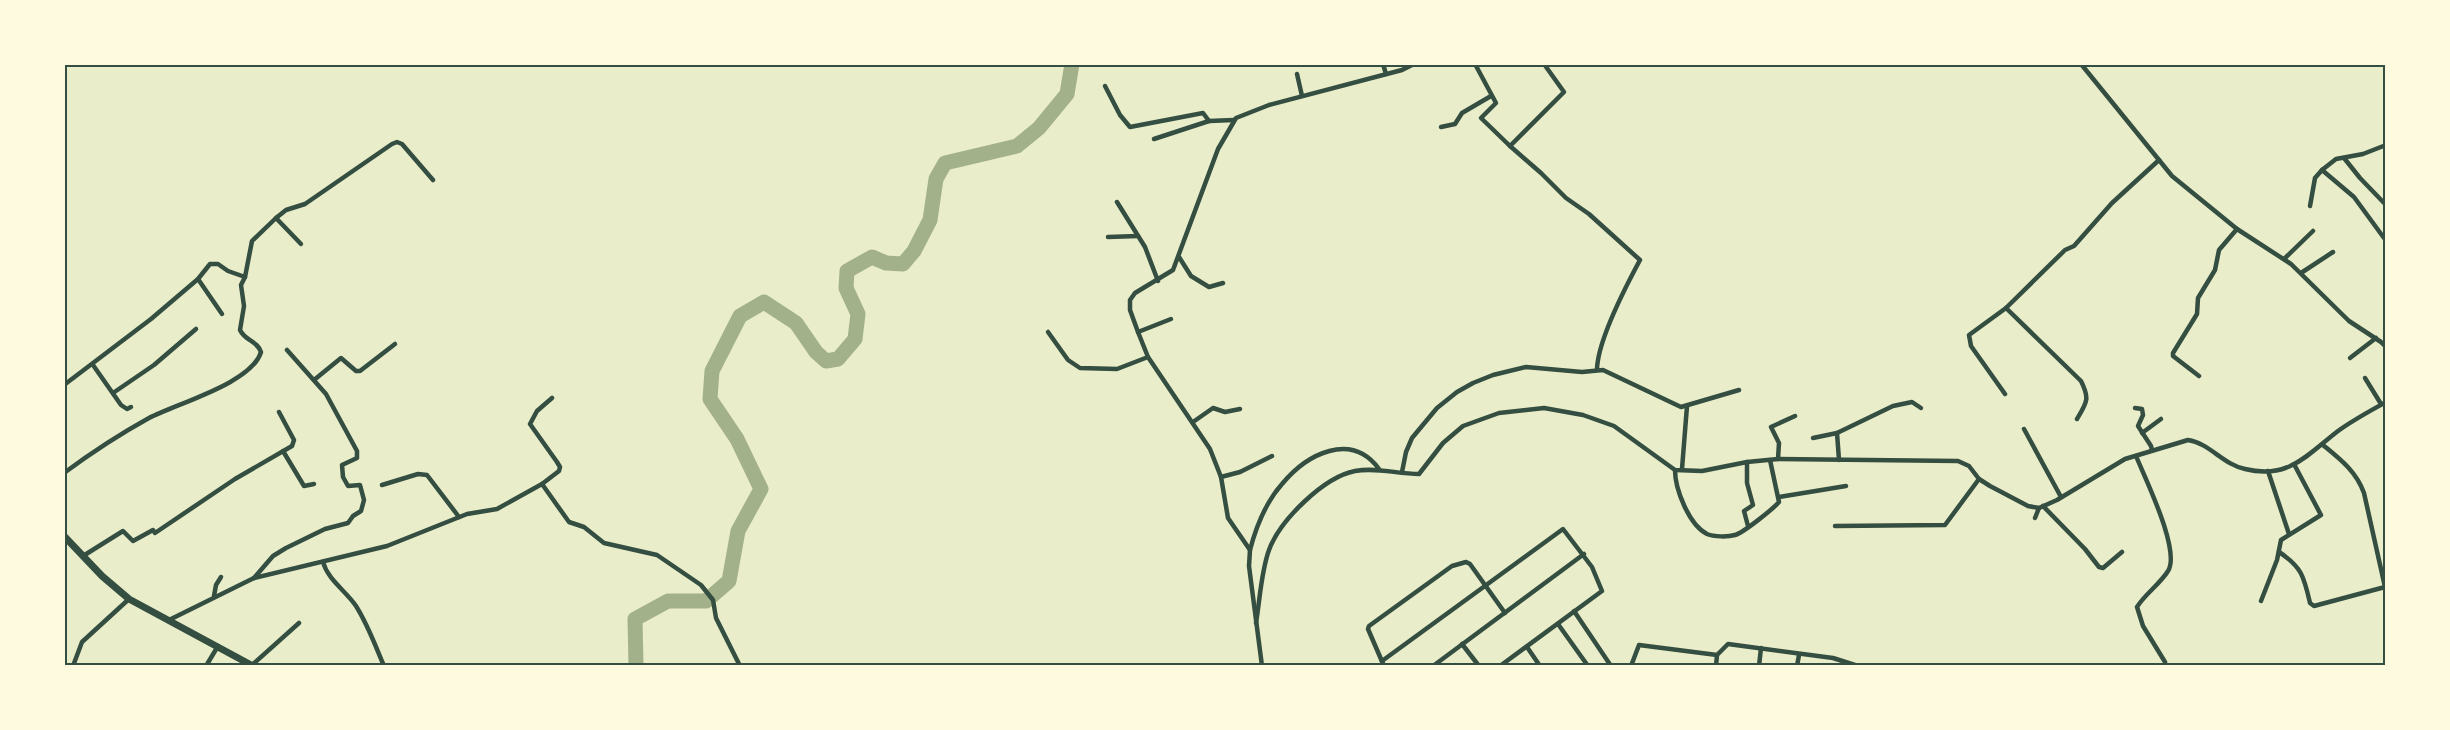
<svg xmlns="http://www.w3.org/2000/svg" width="2450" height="730" font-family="Manrope,sans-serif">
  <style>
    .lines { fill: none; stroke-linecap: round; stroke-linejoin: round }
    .river { stroke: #a3b18a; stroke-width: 15 }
    .minor { stroke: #344e41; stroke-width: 4.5 }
    .secondary { stroke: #344e41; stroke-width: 7 }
    .neatline { fill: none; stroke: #344e41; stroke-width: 2 }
  </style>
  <rect width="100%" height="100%" fill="#e9edc9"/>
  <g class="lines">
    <path class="river" d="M636,666L635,619L668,601H706L729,581L738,531L761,489L737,439L710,399L712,371L740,316L764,302L796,323L816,352L826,361L838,359L855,339L858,314L846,288L847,271L872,257L886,263L903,264L914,251L930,220L936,179L945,163L1017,146L1039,128L1067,94L1072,64"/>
    <g class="minor">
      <path d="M1383,64L1386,74"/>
      <path d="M1475,64L1496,103L1481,118L1510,146"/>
      <path d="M1544,64L1564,92L1510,146L1541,173L1566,198L1589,214L1640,260C1626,286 1598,340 1597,369"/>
      <path d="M2081,64L2172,176L2237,229L2291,264L2349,321L2381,342L2386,347"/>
      <path d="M1297,74L1302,96"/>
      <path d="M1105,86L1120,115L1130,127L1203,113L1209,121"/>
      <path d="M1441,127L1455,124L1462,113L1491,96"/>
      <path d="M1154,139L1209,121L1234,120"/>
      <path d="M2344,158L2360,178L2386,205"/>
      <path d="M2322,170L2336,159L2363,154L2386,145"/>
      <path d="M1117,202L1145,247L1158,281"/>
      <path d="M2310,206L2315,178L2322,170L2354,197L2384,238"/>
      <path d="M276,218L301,244"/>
      <path d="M1108,237L1138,236"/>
      <path d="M1179,257L1191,276L1209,287L1223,283"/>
      <path d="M2284,259L2313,231"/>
      <path d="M2301,273L2333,252"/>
      <path d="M198,279L222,314"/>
      <path d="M2006,308L2081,381C2090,399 2087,402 2077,419"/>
      <path d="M1048,332L1068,360L1080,368L1117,369L1148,357"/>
      <path d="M1138,332L1171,319"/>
      <path d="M2350,358L2376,338"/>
      <path d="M93,365L121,405L127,409L131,407"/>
      <path d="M2199,376L2173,356V353L2197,314L2198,298L2215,270L2219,250L2237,229"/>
      <path d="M2365,378L2381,404"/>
      <path d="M314,380L341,358L356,371H360L395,344"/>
      <path d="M64,385L151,319L198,279L210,264H218L228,271L245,277L252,241L276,218L286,210L305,204L392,144L397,142L402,144L433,180"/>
      <path d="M113,393L154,365L196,329"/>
      <path d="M2005,394L1971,346L1969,335L2006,308L2065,250L2074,246L2112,203L2159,160"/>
      <path d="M2135,408L2142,409L2143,415L2138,426L2151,446L2152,450"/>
      <path d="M1193,422L1213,408L1225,412L1240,409"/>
      <path d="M2024,429L2061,497"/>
      <path d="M2142,433L2161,419"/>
      <path d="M1813,438L1837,433"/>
      <path d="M283,451L304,486L314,484"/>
      <path d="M2136,456C2145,478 2181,551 2168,571C2160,584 2145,594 2137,607L2143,626L2165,662"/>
      <path d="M1778,459L1779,443L1771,427L1795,416"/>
      <path d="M1839,460L1837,433L1893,406L1912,402L1921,408"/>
      <path d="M1747,462V483L1753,505L1744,511L1748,526"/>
      <path d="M1682,469L1687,406"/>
      <path d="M1675,470C1675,489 1689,525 1707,534C1714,537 1728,537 1735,535C1743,533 1773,509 1779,502L1770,460"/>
      <path d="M2268,471L2289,534"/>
      <path d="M1402,472L1406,452L1412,438L1437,408L1457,392L1473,383L1493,375L1526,367L1582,372L1603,370L1681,407L1739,390"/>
      <path d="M64,473C91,453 120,434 149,418C178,403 252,383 261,352C258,341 245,341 240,330L244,306L241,285L245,277"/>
      <path d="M1221,477L1240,472L1272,456"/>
      <path d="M542,484L569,522L584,527L604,543L657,555L701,585L713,600L716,618L740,666"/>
      <path d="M382,485L418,474L427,475L459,517"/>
      <path d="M1779,497L1846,486"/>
      <path d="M2043,506L2085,549L2099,567L2103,568L2122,552"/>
      <path d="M2035,518L2039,508"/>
      <path d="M1835,526L1945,525L1979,479"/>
      <path d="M1250,550C1256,527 1266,502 1282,484C1307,454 1351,431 1379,469"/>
      <path d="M2279,552C2302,567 2304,577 2310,603L2314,606L2385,587L2364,493C2356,471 2340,459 2323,445"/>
      <path d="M83,556L123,531L133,541L153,530L155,533L235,479L292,446L294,440L279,412"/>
      <path d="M323,562C328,580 346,591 356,606C368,625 375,645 384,666"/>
      <path d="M254,578L273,556L286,548L325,529L348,523L353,516L361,511L364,500L360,485L348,486L343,477L342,465L357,458V451L326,394L287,350"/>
      <path d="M214,596L216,585L221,577"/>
      <path d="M2261,601L2277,560L2281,540L2321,515L2295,466"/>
      <path d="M1574,611L1611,666"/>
      <path d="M169,620L254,578L387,546L467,514L497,509L542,484L559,471L560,467L557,462L530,424L537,411L552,398"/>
      <path d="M1256,623C1260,599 1261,572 1269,550C1280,520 1324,477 1355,471C1377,467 1397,474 1419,474L1443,443L1463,426L1499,413L1544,408L1583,415L1614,426L1675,470L1702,471L1747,462L1778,459L1958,461L1969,466L1979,479L1990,486L2028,506L2039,508L2057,500L2125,459L2188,440C2209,443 2224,465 2245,469C2289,480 2308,454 2338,431C2353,420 2370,411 2386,402"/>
      <path d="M1558,624L1588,666"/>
      <path d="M1462,644L1479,666"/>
      <path d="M1527,647L1540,666"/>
      <path d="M1382,661L1563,529L1592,567L1602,591L1500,666"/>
      <path d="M252,665L299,623"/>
      <path d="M73,666L82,642L129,599"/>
      <path d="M206,666L218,646"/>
      <path d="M1262,666L1249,566L1250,550L1228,518L1221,477L1210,449L1148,357L1138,332L1130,310V300L1135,293L1173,270L1218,149L1236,118L1269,105L1402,70L1414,64"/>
      <path d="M1384,666L1368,629L1369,626L1452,566L1466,562L1470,564L1505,613"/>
      <path d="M1433,666L1584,554"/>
      <path d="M1631,666L1639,645L1717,655"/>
      <path d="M1716,666L1717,655L1728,644L1833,658L1858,666"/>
      <path d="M1759,666L1761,648"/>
      <path d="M1797,666L1799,655"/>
    </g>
    <path class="secondary" d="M64,536L102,576L129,599L253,666"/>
  </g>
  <rect width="2450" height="730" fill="none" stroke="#fefae0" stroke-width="132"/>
  <rect x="66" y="66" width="2318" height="598" class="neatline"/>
</svg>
